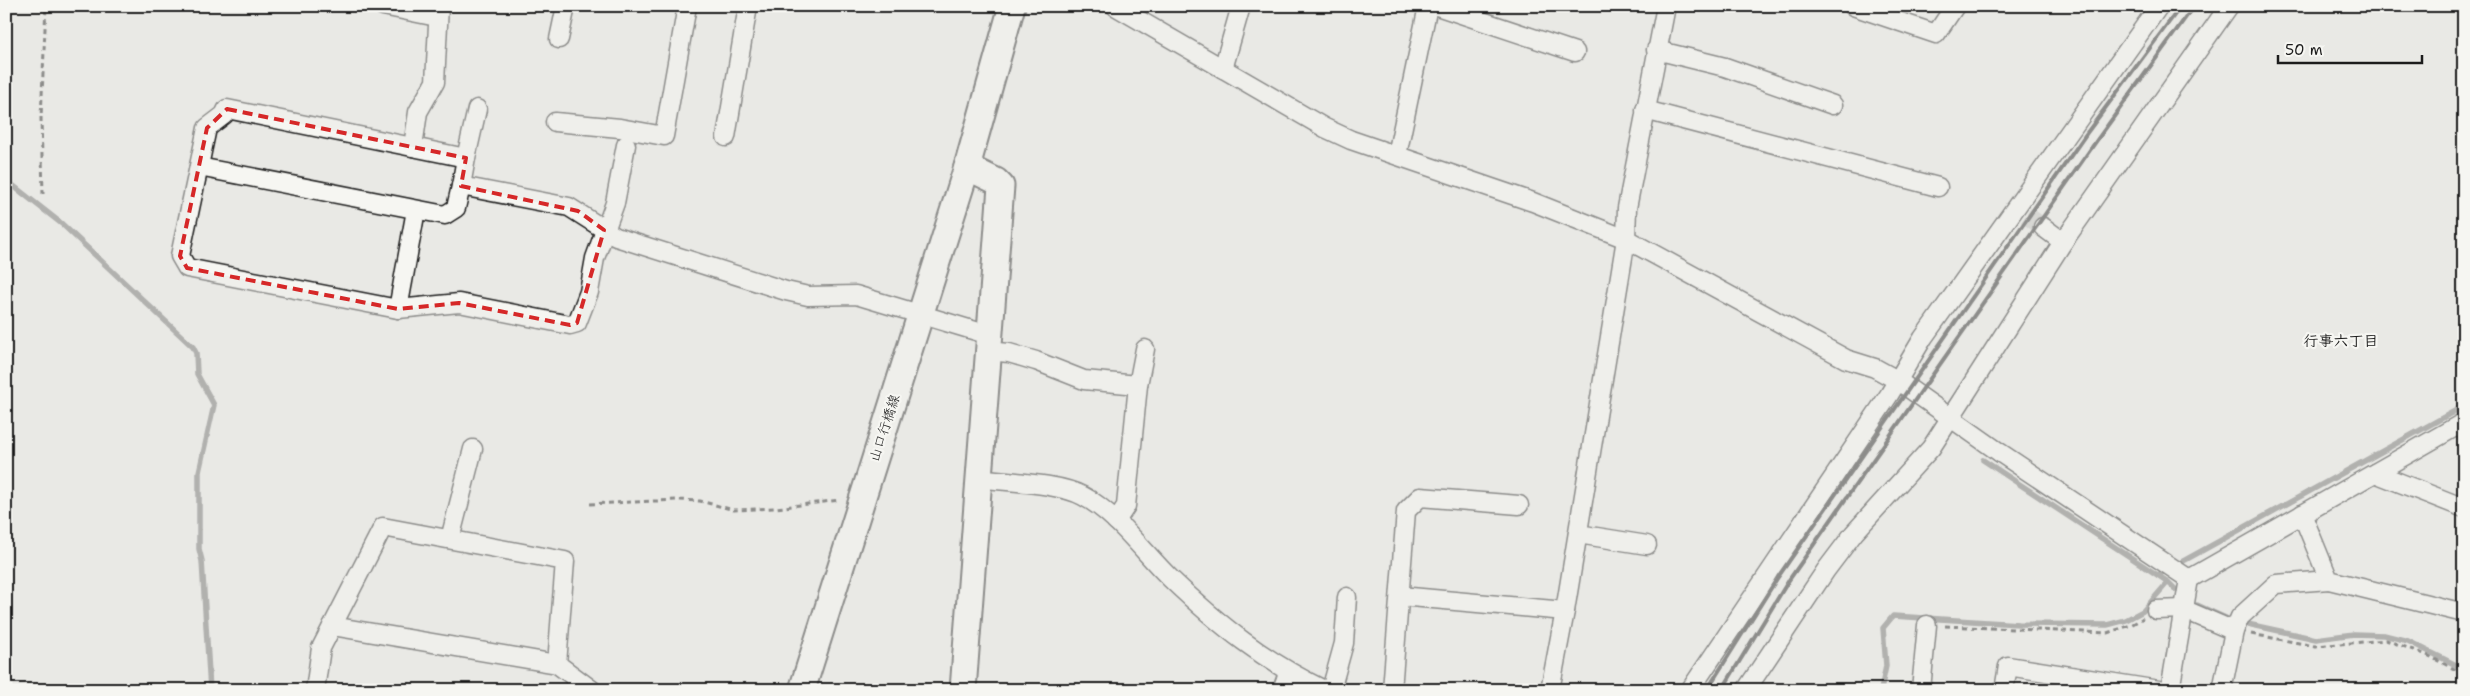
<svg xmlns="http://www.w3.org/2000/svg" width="2470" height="696" font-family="'Shantell Sans','Klee One',sans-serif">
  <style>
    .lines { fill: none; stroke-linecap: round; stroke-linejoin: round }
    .stream { stroke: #6d6d6c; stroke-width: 5.5 }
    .street-tunnel { stroke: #c0c0bd; stroke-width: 18; stroke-dasharray: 18 9; stroke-linecap: butt }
    .street-casing { stroke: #1c1c1c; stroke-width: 21 }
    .secondary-casing { stroke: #1c1c1c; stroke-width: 29 }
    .path { stroke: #1c1c1c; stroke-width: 3; stroke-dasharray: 5 4; stroke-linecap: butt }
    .street { stroke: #f6f6f2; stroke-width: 18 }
    .secondary { stroke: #f6f6f2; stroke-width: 25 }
    .rail { stroke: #1c1c1c; stroke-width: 4 }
    .marked { fill: none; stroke: #d62828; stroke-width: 4; stroke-dasharray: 10 6; stroke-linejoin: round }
    .labels { text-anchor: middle; stroke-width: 4.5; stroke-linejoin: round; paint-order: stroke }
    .street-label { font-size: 14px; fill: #1c1c1c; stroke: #f6f6f2 }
    .neighbourhood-label { font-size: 15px; font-weight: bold; fill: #1c1c1c; stroke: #f6f6f2 }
  </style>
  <rect width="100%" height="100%" fill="#e9e9e5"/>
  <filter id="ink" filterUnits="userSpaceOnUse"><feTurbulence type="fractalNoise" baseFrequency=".02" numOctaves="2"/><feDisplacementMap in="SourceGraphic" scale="10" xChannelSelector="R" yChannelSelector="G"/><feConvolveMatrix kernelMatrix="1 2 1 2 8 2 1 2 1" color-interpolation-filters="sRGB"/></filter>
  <g filter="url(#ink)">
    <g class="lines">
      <g class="stream">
        <path d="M6,180L62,224L193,347L196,353L197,374L214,405L199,472V549L202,561L210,690"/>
        <path d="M1983,460L2168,582"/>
        <path d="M2158,575L2464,406"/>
        <path d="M2197,605L2230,620"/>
        <path d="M2243,623L2316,639L2354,634L2384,635L2408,641L2464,669"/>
        <path d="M1881,690L1886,666L1883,628L1893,616L2019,624L2107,625L2126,620L2143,611L2168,582L2175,589"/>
      </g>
      <path class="street-tunnel" d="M2026,215L2043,227"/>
      <g class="street-casing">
        <g id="street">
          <path d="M383,6L437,17"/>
          <path d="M1115,6L1325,128L1351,140L1533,202L1626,239L1846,359L1875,368L1897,380L1999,452L2189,579"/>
          <path d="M1437,6L1575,52"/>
          <path d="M1853,6L1936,34L1955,6"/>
          <path d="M559,39L566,6"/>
          <path d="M1656,50L1725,67L1833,105"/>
          <path d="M1223,69L1241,6"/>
          <path d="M1645,110L1938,187"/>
          <path d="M555,122L620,128L664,136L687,6"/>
          <path d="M726,137L748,6"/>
          <path d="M413,147L418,112L435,82L439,6"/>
          <path d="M1397,155L1428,6"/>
          <path d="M466,158L477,109"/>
          <path d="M199,167L445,215L456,208L461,186L569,207L616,237L786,291L808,296L856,295L989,335"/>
          <path d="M461,186L466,158L227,109L224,115L207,128L180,256L187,268L398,309L459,303L570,325L577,323L589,292L595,258L615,203L626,145"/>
          <path d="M2043,227L2063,242"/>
          <path d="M398,309L416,210"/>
          <path d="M988,351L1009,353L1036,361L1084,380L1138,385"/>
          <path d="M2375,473L2464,508"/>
          <path d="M979,478C1008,482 1058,483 1083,496C1116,513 1144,553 1171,579C1219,625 1264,661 1324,690"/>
          <path d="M2302,514L2329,580L2464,613"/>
          <path d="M1116,521L1126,506L1138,385L1145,349"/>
          <path d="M1578,534L1647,545"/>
          <path d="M450,539L473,449"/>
          <path d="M2189,579L2464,422"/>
          <path d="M1400,596L1565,611"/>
          <path d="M2156,610L2183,609L2234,631"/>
          <path d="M332,626L557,664L592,690"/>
          <path d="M315,690L321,648L383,527L565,561L557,664"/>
          <path d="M1282,690L1288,673"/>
          <path d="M1331,690L1344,643L1347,597"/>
          <path d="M1392,690L1406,511L1420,497L1519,505"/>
          <path d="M1550,690L1565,611L1626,239L1627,208L1666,6"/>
          <path d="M1690,690L1889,395L1923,338L2159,6"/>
          <path d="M1746,690L1826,570L1854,533L1931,448L2063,242L2229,6"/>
          <path d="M1921,690L1927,625"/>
          <path d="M2004,690L2008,666L2159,690"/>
          <path d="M2170,690L2189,579"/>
          <path d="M2222,690L2234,631L2240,617L2276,584L2329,580"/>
        </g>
      </g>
      <g class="secondary-casing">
        <g id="secondary">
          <path d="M802,690L967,167L1012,6"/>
          <path d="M963,690L1001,186L996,181L967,167"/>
        </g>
      </g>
      <g class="path">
        <path d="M43,194L41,118L46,6"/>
        <path d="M590,504L677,500L700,501L734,510L776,508L840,500"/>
        <path d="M1945,626L2107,633L2131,625L2143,618"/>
        <path d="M2251,634L2315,646L2386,640L2427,655L2464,674"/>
      </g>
      <use href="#street" class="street"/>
      <use href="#secondary" class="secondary"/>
      <g class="rail">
        <path d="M1707,690L1778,577L2086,134L2181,6"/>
        <path d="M1722,690L1789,580L2097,140L2194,6"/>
      </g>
    </g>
  </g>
  <path d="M0 0H2470V696H0ZM227,109L466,158L461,186L578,211L604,230L577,323L570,325L459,303L398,309L187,268L180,256L207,128Z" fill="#e9e9e5" fill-opacity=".55" fill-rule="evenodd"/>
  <path class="marked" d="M227,109L466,158L461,186L578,211L604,230L577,323L570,325L459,303L398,309L187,268L180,256L207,128Z"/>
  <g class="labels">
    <g class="street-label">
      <text transform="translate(884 428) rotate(-72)" y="5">山口行橋線</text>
    </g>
    <g class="neighbourhood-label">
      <text x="2341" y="346">行事六丁目</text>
    </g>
  </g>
  <rect width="2470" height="696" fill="none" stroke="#f6f6f2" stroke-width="25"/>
  <rect x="12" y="12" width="2445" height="671" fill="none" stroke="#1c1c1c" stroke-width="2" filter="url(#ink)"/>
  <path d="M2278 55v8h144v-8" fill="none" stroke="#1c1c1c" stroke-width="2.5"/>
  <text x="2285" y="55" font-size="15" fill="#1c1c1c" stroke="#f6f6f2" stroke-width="4" paint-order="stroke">50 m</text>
</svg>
